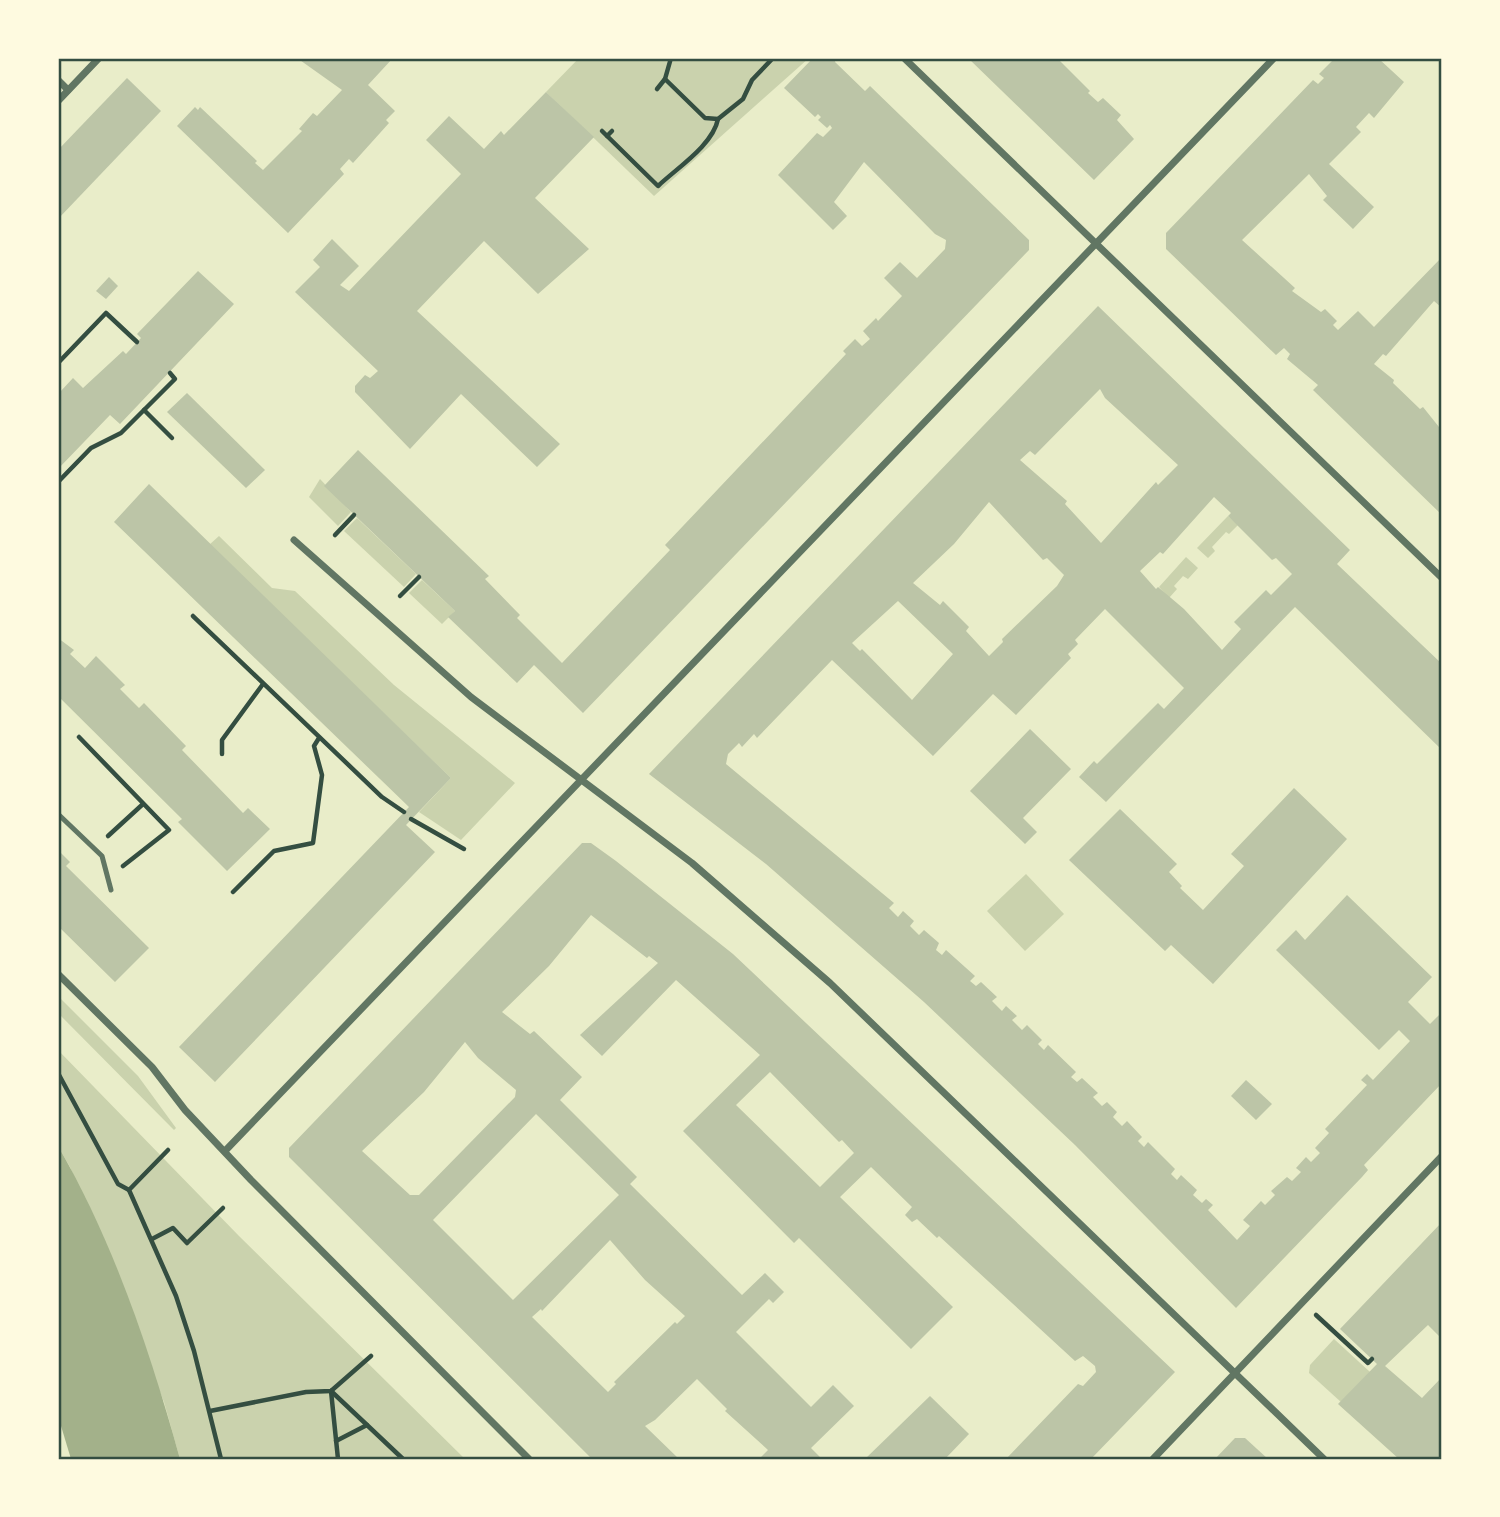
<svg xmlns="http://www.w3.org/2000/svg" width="1500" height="1517" font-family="Arial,sans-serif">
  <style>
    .green { fill: #cad2ad }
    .water { fill: #a3b18a }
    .building { fill: #bcc5a7; fill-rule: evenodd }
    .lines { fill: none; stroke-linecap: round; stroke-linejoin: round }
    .path { stroke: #344e41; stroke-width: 4.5 }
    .service { stroke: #617663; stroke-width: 5 }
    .minor { stroke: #617663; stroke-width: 7 }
    .neatline { fill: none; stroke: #344e41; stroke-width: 2.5 }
  </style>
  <rect width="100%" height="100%" fill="#e9edc9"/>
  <g class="green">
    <path d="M579,58H809L654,196L546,92Z"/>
    <path d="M320,479L351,512L338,526L309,497Z"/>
    <path d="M1228,516L1238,525L1229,534L1226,532L1212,547L1215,551L1208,558L1197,548Z"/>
    <path d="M357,518L416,574L404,587L344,531Z"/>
    <path d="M219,536L272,588L295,591L394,685L515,783L461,840L419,812L451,778L209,545Z"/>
    <path d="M1186,557L1198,568L1188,579L1183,576L1174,586L1177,589L1169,598L1159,587Z"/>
    <path d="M422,580L455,611L442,624L409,593Z"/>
    <path d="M1026,874L1064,914L1025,951L987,911Z"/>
    <path d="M58,996L138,1076L176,1128L174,1130L58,1013Z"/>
    <path d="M58,1050L239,1236L465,1459H180L164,1402L70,1167L58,1146Z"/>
    <path d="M1334,1339L1370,1372L1341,1402L1309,1373L1310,1365Z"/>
  </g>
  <path class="water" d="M58,1146C114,1243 150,1351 180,1459H71L58,1416Z"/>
  <g class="building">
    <path d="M297,58H393L368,85L395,111L386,120L389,123L353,163L349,159L340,169L344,174L288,233L177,126L195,107L198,110L200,107L257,161L255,163L263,170L302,131L299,129L313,113L317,116L342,90Z"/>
    <path d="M813,58H836L835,62L865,91L870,86L1029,240V250L583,713L534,665L517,683L448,617L455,611L324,486L358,450L489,576L485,579L520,615L517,618L562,663L670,550L665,545L846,354L843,351L855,339L862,346L870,339L863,331L876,318L878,321L902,296L884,278L900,262L917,278L945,249L946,240L935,234L864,162L834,202L847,216L833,230L778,175L817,133L823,137L832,128L830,125L827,128L818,120L821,117L818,114L815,117L784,88Z"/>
    <path d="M968,58H1062L1060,61L1090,91L1088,93L1098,102L1103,98L1121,115L1117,120L1134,139L1094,180Z"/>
    <path d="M1335,58H1378L1404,82L1374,118L1369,113L1356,127L1361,132L1329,164L1374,207L1353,229L1323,200L1327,196L1309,174L1242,240L1295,288L1292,291L1321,312L1325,309L1337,321L1333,325L1338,330L1358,311L1374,327L1442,257V308L1434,301L1386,356L1383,354L1374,364L1394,380L1393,383L1420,409L1423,407L1439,427L1442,424V515L1313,390L1318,385L1287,359L1290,354L1284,348L1276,355L1166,249V233L1313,80L1318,84L1324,78L1319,74Z"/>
    <path d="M127,78L161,111L58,219V150Z"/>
    <path d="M546,92L594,137L535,198L589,249L538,294L484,241L417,311L560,444L537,467L461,394L410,449L355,392V386L365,375L370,378L378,371L295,292L320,267L313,260L332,239L359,266L340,285L349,291L461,174L426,140L449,116L484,149L501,131L504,135Z"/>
    <path d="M198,271L234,304L120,424L110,415L58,469L60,392L73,378L83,388L123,351L126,354L141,338L137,334Z"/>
    <path d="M109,277L118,286L106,299L96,291Z"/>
    <path d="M1098,306L1350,550L1337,564L1442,664V750L1295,607L1106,802L1079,777L1094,761L1097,764L1158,703L1164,709L1184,688L1105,609L1075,640L1078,644L1068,654L1071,658L1016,715L993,694L933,756L832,660L757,738L754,734L742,747L739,743L728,754L726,764L894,903L889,908L898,917L903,911L914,921L910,926L919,935L924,930L939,943L936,950L942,955L946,950L975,976L970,981L976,986L981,982L997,997L992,1001L1002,1011L1006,1006L1017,1016L1012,1020L1022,1030L1027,1025L1042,1040L1038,1044L1044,1050L1048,1045L1076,1072L1071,1077L1077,1082L1082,1078L1098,1093L1093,1097L1102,1106L1107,1102L1117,1112L1113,1117L1122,1126L1127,1121L1142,1137L1138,1141L1144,1147L1148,1142L1175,1169L1171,1174L1177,1180L1181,1175L1197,1190L1193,1195L1202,1203L1206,1199L1213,1205L1208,1210L1237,1240L1250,1226L1243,1220L1261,1201L1265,1205L1275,1195L1271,1191L1287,1177L1292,1181L1301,1172L1296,1168L1306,1157L1311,1162L1320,1153L1315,1148L1329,1133L1325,1129L1367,1085L1361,1080L1367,1074L1373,1080L1410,1041L1399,1030L1379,1050L1276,950L1296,930L1305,940L1347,895L1432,977L1408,1002L1430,1024L1442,1012V1083L1364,1165L1368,1170L1362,1177L1236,1308L1075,1145L924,1002L766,864L649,774ZM1100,389L1105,398L1178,465L1158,485L1156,482L1101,543L1065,504L1067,501L1020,460L1030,451L1035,455ZM1214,497L1231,513L1228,516L1272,560L1276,558L1292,574L1271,595L1266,590L1234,622L1241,629L1222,650L1184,609L1158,587L1156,589L1140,571L1160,552L1163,554ZM989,502L1043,560L1047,558L1064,575L1057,586L1002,639L1003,642L989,656L966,631L969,627L943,601L940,605L913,583L954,544ZM898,601L953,654L912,700L862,649L860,651L852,643Z"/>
    <path d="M187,393L265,470L246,488L167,412Z"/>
    <path d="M149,484L451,778L406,825L435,852L215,1082L179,1047L409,807L114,522Z"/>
    <path d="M58,638L74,650L70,654L85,668L96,656L125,685L120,689L139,708L144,703L186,746L182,750L243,813L248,808L270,829L227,871L178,822L182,819L58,696Z"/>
    <path d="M1030,729L1071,769L1023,818L1037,832L1025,844L970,791Z"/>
    <path d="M1294,788L1347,839L1213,984L1171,945L1165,951L1069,860L1120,809L1177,864L1169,872L1182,886L1180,888L1203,910L1244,866L1231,854Z"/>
    <path d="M582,843H591L616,861L733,954L1175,1372L1091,1459H1006L1078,1384L1083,1386L1096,1372L1095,1366L1083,1356L1075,1361L939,1236L937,1238L917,1219L912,1222L905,1215L912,1207L871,1167L840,1197L953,1307L911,1349L799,1238L794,1243L683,1131L760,1055L676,980L602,1056L580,1035L658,963L649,956L647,958L591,915L549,966L502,1012L530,1034L534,1031L582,1077L560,1100L637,1177L630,1184L742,1295L765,1273L784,1292L773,1303L769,1299L736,1332L811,1407L833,1385L854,1406L811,1448L822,1459H759L768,1450L725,1411L727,1409L697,1379L655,1420L645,1426L679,1459H592L289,1157V1148ZM465,1042L478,1058L516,1090L515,1097L419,1195H410L362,1151L424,1092ZM770,1072L839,1142L842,1140L854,1153L820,1187L736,1105ZM536,1114L619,1195L513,1300L433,1220ZM610,1240L645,1280L685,1316L677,1324L675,1322L614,1382L616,1384L608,1392L532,1317L541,1309L542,1311Z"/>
    <path d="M58,850L70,862L66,866L149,948L115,982L58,926Z"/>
    <path d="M1246,1080L1272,1104L1256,1120L1231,1096Z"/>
    <path d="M1442,1222V1339L1428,1325L1385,1366L1422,1398L1442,1377V1459H1399L1338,1404L1377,1364L1340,1329Z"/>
    <path d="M930,1396L969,1434L945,1459H865Z"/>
    <path d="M1235,1438H1245L1268,1459H1215Z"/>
  </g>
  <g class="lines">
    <g class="path">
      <path d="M665,79L705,118L718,119L743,99L752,80L773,58"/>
      <path d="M657,89L665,79L671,58"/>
      <path d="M602,131L658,186C677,168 713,145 718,119"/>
      <path d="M607,136L612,131"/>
      <path d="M58,363L106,313L137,342"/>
      <path d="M144,410L172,438"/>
      <path d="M58,482L91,448L121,433L175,379L170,373"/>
      <path d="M335,535L354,515"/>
      <path d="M400,596L419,577"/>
      <path d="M193,616L382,797L404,812"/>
      <path d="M79,737L169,830L123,866"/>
      <path d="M222,754V740L263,684"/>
      <path d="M411,819L464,849"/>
      <path d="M108,836L143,804"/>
      <path d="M233,892L274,851L313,843L322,775L314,746L319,738"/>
      <path d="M58,1073L118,1184L129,1190"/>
      <path d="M168,1150L129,1190L176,1296L194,1351L221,1459"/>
      <path d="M152,1239L173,1228L187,1243L223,1208"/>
      <path d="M1316,1315L1368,1363L1372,1359"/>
      <path d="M331,1391L403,1459"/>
      <path d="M331,1391L338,1459"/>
      <path d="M210,1411L306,1392L331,1391L371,1356"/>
      <path d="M336,1441L367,1425"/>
    </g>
    <path class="service" d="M58,814L102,856L111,890"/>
    <g class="minor">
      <path d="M904,58L1442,578"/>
      <path d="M58,80L68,90"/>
      <path d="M58,101L99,58"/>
      <path d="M294,540L471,697L692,863L830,983L1324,1459"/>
      <path d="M58,974L152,1067L185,1110L251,1180L529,1459"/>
      <path d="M225,1151L1274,58"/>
      <path d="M1153,1459L1442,1156"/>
    </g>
  </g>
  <rect width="1500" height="1517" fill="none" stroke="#fefae0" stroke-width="119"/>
  <rect x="60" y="60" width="1380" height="1398" class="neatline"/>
</svg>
